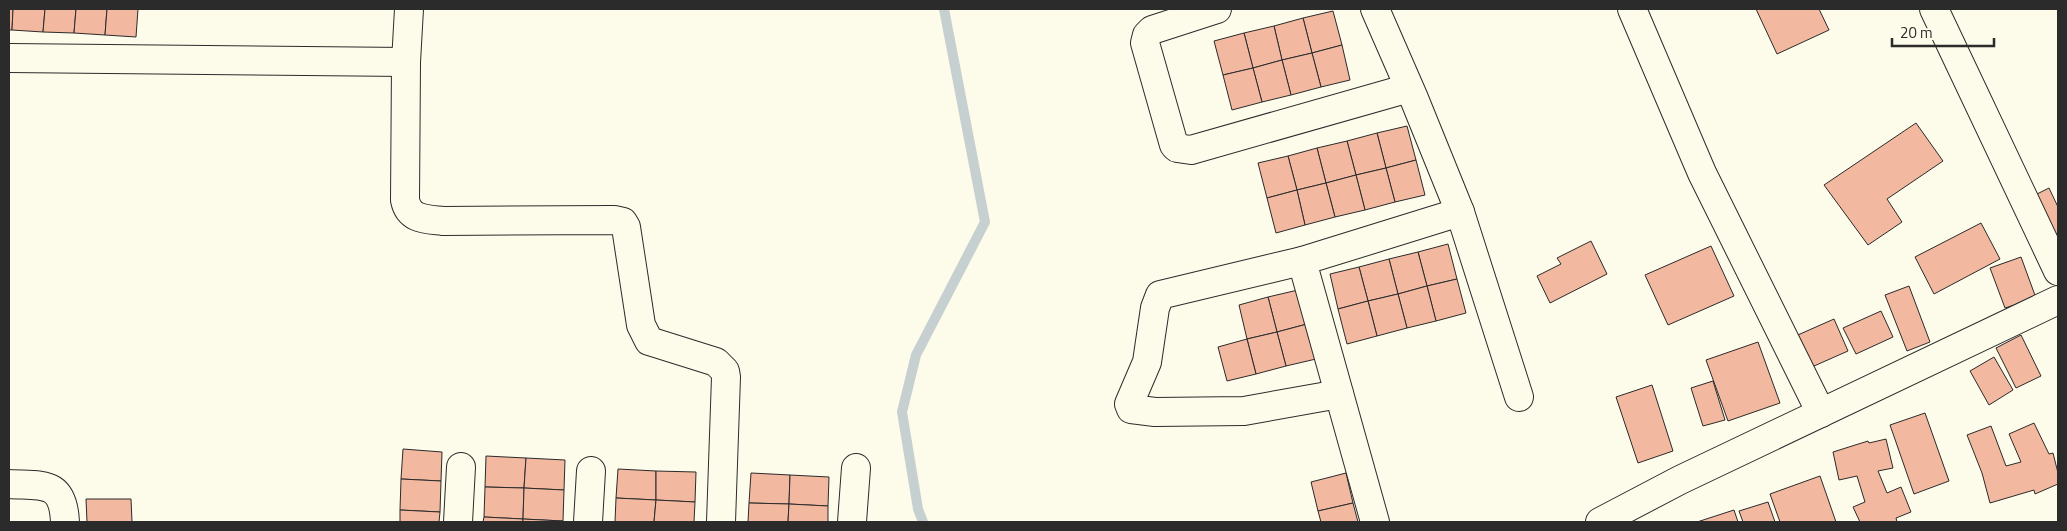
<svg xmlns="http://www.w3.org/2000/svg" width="2067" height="531" font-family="'Titillium Web',sans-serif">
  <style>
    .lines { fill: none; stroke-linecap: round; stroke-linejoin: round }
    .stream { stroke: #c7d0d0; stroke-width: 10 }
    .building { fill: #f2b8a0; stroke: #2b2b2b }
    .minor-casing { stroke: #2b2b2b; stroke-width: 30 }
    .minor { stroke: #fdfbea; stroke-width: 28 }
  </style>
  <rect width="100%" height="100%" fill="#fdfbea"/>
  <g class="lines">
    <path class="stream" d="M923,522L918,509L902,412L916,355L985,222L944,9"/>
  </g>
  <g class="building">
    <path d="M9,9H13L12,30H9Z"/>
    <path d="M13,9H45L43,32L12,30Z"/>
    <path d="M45,9H76L74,33L43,32Z"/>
    <path d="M76,9H107L105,35L74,33Z"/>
    <path d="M107,9H138L136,37L105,35Z"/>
    <path d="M1756,9H1819L1829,30L1777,54Z"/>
    <path d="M1333,11L1342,45L1312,53L1303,18Z"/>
    <path d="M1303,18L1312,53L1282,60L1274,26Z"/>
    <path d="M1274,26L1282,60L1253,68L1244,33Z"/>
    <path d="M1244,33L1253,68L1223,75L1214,41Z"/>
    <path d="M1342,45L1350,80L1321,87L1312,53Z"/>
    <path d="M1312,53L1321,87L1291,95L1282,60Z"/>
    <path d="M1282,60L1291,95L1262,102L1253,68Z"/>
    <path d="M1253,68L1262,102L1232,110L1223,75Z"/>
    <path d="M1916,123L1943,161L1887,199L1902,222L1868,245L1824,185Z"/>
    <path d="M1407,126L1416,160L1386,168L1377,133Z"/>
    <path d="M1377,133L1386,168L1356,175L1347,141Z"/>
    <path d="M1347,141L1356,175L1326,183L1317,148Z"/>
    <path d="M1317,148L1326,183L1297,190L1288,156Z"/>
    <path d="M1288,156L1297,190L1267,198L1258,163Z"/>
    <path d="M1416,160L1425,195L1395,202L1386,168Z"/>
    <path d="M1386,168L1395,202L1365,210L1356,175Z"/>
    <path d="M1356,175L1365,210L1335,217L1326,183Z"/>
    <path d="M1326,183L1335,217L1305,225L1297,190Z"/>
    <path d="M2049,188L2058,207V252L2031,197Z"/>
    <path d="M1297,190L1305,225L1276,233L1267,198Z"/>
    <path d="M1981,223L2000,259L1934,294L1915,257Z"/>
    <path d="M1591,241L1607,274L1550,303L1537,276L1561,264L1557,258Z"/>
    <path d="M1448,244L1457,279L1427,286L1418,252Z"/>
    <path d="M1711,246L1734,296L1668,325L1645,275Z"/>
    <path d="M1418,252L1427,286L1398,294L1389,259Z"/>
    <path d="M2021,257L2036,298L2005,308L1990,268Z"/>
    <path d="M1389,259L1398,294L1368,301L1359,267Z"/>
    <path d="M1359,267L1368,301L1338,309L1330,274Z"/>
    <path d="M1457,279L1466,313L1436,321L1427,286Z"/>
    <path d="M1427,286L1436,321L1407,328L1398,294Z"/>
    <path d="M1909,286L1930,342L1907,351L1885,295Z"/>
    <path d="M1298,290L1307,324L1277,332L1268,297Z"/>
    <path d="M1398,294L1407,328L1377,336L1368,301Z"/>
    <path d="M1268,297L1277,332L1247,339L1239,305Z"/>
    <path d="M1368,301L1377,336L1347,344L1338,309Z"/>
    <path d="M1881,311L1893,337L1856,354L1843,328Z"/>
    <path d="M1834,319L1848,351L1805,370L1791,338Z"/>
    <path d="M1307,324L1316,359L1286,366L1277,332Z"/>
    <path d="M1277,332L1286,366L1256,374L1247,339Z"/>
    <path d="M2021,335L2041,376L2016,388L1996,348Z"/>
    <path d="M1247,339L1256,374L1227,381L1218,347Z"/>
    <path d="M1758,342L1780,403L1728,421L1706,360Z"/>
    <path d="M1994,357L2013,390L1989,405L1970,371Z"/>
    <path d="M1713,381L1725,420L1703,426L1691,388Z"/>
    <path d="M1652,385L1673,451L1638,463L1616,397Z"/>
    <path d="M1925,413L1949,481L1914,494L1890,425Z"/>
    <path d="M2034,423L2049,454L2053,453L2058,473V484L2035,494L2034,490L1990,503L1982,473L1967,435L1991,426L2006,466L2021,462L2009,434Z"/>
    <path d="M1886,439L1893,468L1878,471L1887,493L1901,487L1911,512L1896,518L1897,522H1860L1853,507L1865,502L1857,476L1839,480L1833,452L1868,441L1869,443Z"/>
    <path d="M403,449L442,452L441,481L401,479Z"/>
    <path d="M486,456L526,458L524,488L485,487Z"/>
    <path d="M526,458L565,460L564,490L524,488Z"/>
    <path d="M618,469L656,471V500L616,498Z"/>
    <path d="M656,471L696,472L695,502L656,500Z"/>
    <path d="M751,473L790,475L789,504L749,503Z"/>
    <path d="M1346,473L1353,503L1318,511L1311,482Z"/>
    <path d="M790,475L829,477L828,506L789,504Z"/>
    <path d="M1820,476L1836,522H1780L1770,494Z"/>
    <path d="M401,479L441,481L440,512L400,510Z"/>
    <path d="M485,487L524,488L523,519L484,517Z"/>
    <path d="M524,488L564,490L563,521L523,519Z"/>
    <path d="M616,498L656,500L654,522H615Z"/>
    <path d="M86,499H131L132,522H87Z"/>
    <path d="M656,500L695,502L694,522H654Z"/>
    <path d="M1768,502L1775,522H1743L1739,511Z"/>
    <path d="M749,503L789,504L788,522H748Z"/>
    <path d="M1353,503L1358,522H1321L1318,511Z"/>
    <path d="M789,504L828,506V522H788Z"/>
    <path d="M400,510L440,512L439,522H400Z"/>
    <path d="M1734,510L1738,522H1697Z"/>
    <path d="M484,517L523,519V522H483Z"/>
    <path d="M523,519L563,521V522H523Z"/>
  </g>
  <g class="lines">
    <g class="minor-casing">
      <g id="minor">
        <path d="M1217,9L1152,30L1147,35L1145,43L1174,145L1177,148L1191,150L1409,88"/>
        <path d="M1375,9L1413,96L1460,212"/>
        <path d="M1632,9L1702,173L1821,413"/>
        <path d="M1934,9L2058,271"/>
        <path d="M9,58L406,62L409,9"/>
        <path d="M406,62L405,200C409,220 426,219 443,221L614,220L623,222L626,227L641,325L649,341L716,362L725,371L726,377L721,522"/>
        <path d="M1302,261L1160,295L1155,308L1147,362L1129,404L1131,409L1155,412L1244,411L1339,394"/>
        <path d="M9,484C43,486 63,480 65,522"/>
        <path d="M458,522L461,467"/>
        <path d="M588,522L591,471"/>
        <path d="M852,522L856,468"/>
        <path d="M1375,522L1302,261L1460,212L1519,397"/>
        <path d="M1600,522L1680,480L2058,300"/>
      </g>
    </g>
    <use href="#minor" class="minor"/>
  </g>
  <rect width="2067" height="531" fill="none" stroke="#2b2b2b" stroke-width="20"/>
  <path d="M1892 38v8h102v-8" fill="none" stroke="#2b2b2b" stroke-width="2.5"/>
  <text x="1900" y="38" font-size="15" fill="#2b2b2b" stroke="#fdfbea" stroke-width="4" paint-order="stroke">20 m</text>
</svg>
